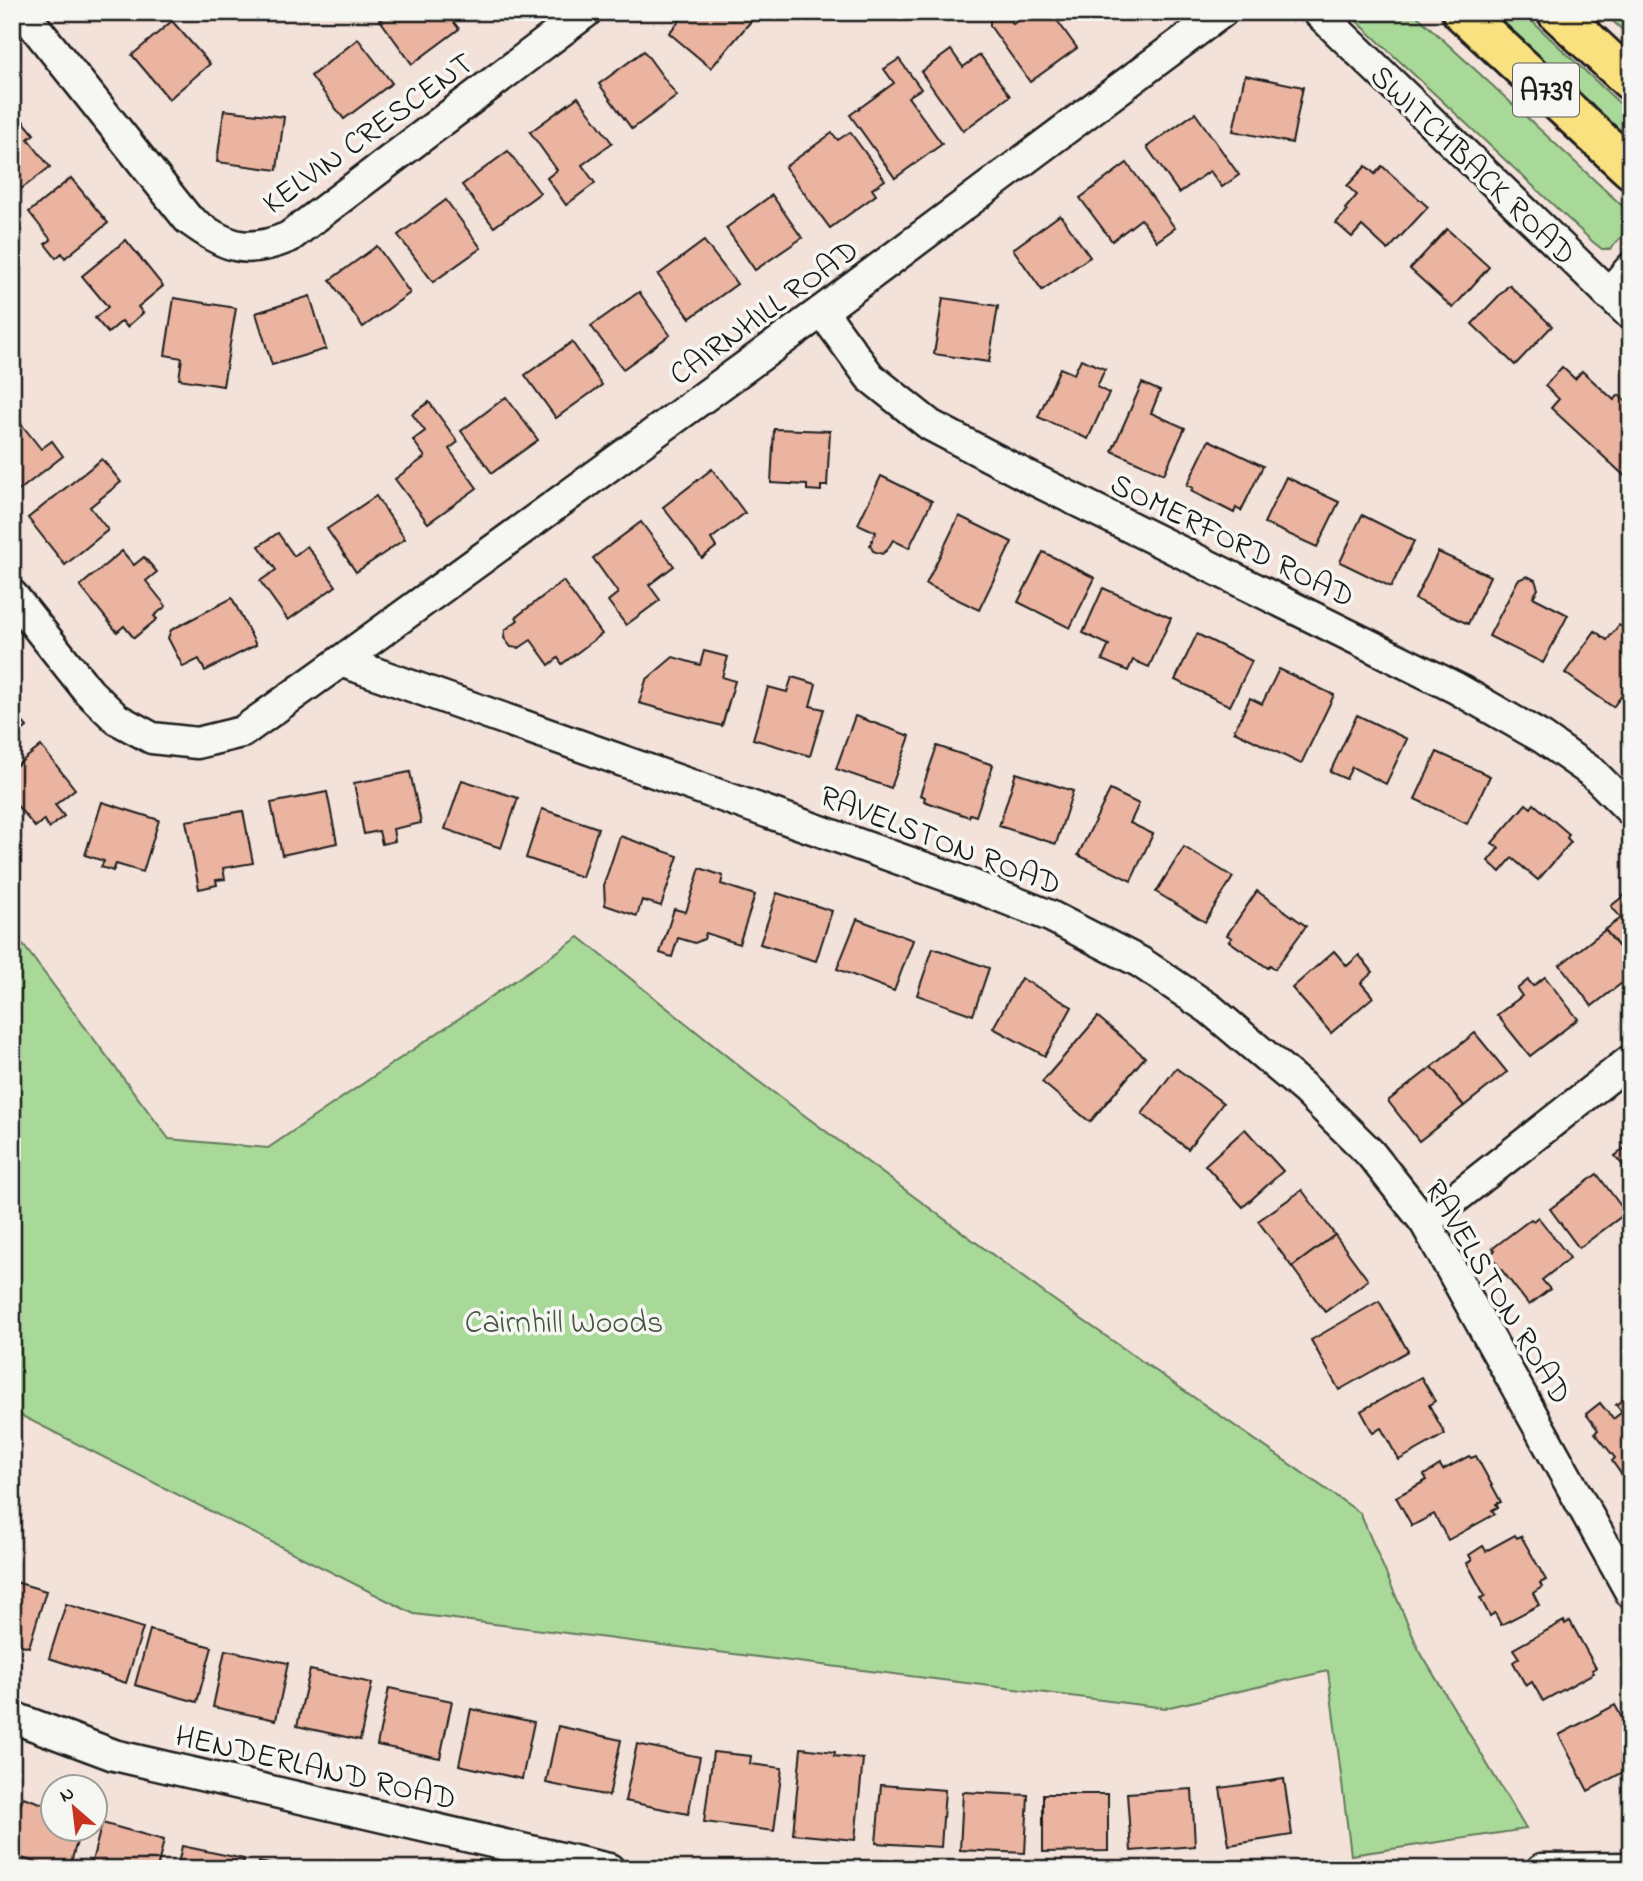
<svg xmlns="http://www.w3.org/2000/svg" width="1643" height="1881" font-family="'Indie Flower',sans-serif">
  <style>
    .green { fill: #a9d999; stroke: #627a5a; stroke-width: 2 }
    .building { fill: #ebb4a1; stroke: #1c1c1c; stroke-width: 2 }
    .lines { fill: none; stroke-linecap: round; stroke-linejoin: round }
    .minor-casing { stroke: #1c1c1c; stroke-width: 35 }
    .primary-casing { stroke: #1c1c1c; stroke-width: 44 }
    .minor { stroke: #f6f6f2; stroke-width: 30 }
    .primary { stroke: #fae180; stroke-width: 38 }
    .labels { text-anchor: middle; stroke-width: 7; stroke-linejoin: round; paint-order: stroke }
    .shield { fill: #f6f6f2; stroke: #5d5d5c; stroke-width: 2 }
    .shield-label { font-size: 30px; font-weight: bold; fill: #1c1c1c }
    .street-label { font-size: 32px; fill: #1c1c1c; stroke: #f6f6f2 }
    .park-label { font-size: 32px; fill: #465542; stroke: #f6f6f2 }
  </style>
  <rect width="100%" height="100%" fill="#f3e2da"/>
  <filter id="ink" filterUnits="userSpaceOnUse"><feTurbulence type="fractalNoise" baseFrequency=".0143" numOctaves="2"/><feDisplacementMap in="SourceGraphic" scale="14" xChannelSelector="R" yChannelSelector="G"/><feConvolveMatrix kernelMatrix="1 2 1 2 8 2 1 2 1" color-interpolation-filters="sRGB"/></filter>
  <g filter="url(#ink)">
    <g class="green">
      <path d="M1347,12H1413L1631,214V224L1611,249H1602L1593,242Z"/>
      <path d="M1491,12H1522L1631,114V142Z"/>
      <path d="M1603,12H1631V38Z"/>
      <path d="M12,930L169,1139L268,1148L579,937L754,1078L1051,1298L1360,1513L1419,1650L1526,1829L1351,1855L1328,1671L1165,1708L414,1614L12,1411Z"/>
    </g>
    <g class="building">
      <path d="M383,12H446L459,29L412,64L380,20L386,15Z"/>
      <path d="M687,12H757L758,13L711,68L669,33Z"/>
      <path d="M996,12L1006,14L1013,24L1030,12H1051L1077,48L1030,82L990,26V17Z"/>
      <path d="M172,21L210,64L169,99L132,55Z"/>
      <path d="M358,39L392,83L344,119L311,76Z"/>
      <path d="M951,50L963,67L980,55L1010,96L963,131L921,72Z"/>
      <path d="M644,51L677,96L632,129L599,84Z"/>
      <path d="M899,59L921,89L908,97L942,144L895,178L850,115L894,83L884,69Z"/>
      <path d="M1245,75L1303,87L1292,143L1233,131Z"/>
      <path d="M578,97L612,143L582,165L595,183L566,205L547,178L557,170L530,132Z"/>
      <path d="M224,110L284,117L277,170L217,162Z"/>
      <path d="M1195,113L1239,175L1222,187L1210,171L1179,193L1147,147Z"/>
      <path d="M19,116L34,134L28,139L50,167L12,196V121Z"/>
      <path d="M850,132L885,180L872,189L876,195L830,228L785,167L832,133L838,140Z"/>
      <path d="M508,151L540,193L494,227L462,185Z"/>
      <path d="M1127,163L1175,228L1157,241L1141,219L1112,241L1080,198Z"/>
      <path d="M1366,166L1375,174L1382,166L1428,207L1388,250L1362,226L1352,237L1336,223L1347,211L1345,209L1357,195L1347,186Z"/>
      <path d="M71,178L108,223L65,258L62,253L56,258L45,244L51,240L29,212Z"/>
      <path d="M772,195L802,238L755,270L726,228Z"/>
      <path d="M446,200L481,248L433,282L398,235Z"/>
      <path d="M1060,215L1090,257L1042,290L1013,249Z"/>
      <path d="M1447,229L1489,267L1453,308L1410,269Z"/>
      <path d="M126,240L163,286L138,307L143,313L127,327L122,321L108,333L95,318L108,307L82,276Z"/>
      <path d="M704,241L737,284L690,318L658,275Z"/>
      <path d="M377,246L410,293L363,327L330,280Z"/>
      <path d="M1509,285L1552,326L1515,365L1472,324Z"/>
      <path d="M639,292L670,335L623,369L591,326Z"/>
      <path d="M310,296L326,349L272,365L256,313Z"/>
      <path d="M174,298L236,308L223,386L179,379L182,358L165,355Z"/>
      <path d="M943,298L998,306L989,362L934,354Z"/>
      <path d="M572,342L602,385L556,418L525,375Z"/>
      <path d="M1081,359L1105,369L1097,387L1109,393L1088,439L1038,417L1060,368L1074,374Z"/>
      <path d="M1562,367L1575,379L1582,371L1614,400L1619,395L1631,406V478L1629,480L1551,408L1559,399L1545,386Z"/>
      <path d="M1142,383L1160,391L1151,413L1185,428L1164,474L1112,451Z"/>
      <path d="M506,397L538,440L492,473L461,431Z"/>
      <path d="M429,402L458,442L449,449L477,488L428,523L395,479L425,457L413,440L425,431L412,414Z"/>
      <path d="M18,420L41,449L52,441L63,456L12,496V425Z"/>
      <path d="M774,429L830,431L827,486H821V491L807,490V485L771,483Z"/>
      <path d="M1209,440L1263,466L1241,511L1236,508L1234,513L1191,491L1193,488L1187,485Z"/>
      <path d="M102,459L121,482L90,507L108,530L65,565L28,518Z"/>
      <path d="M712,469L745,513L711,539L716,547L702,558L663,507Z"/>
      <path d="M881,476L932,501L909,548L893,540L887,550L882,554L873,551L870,545L876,532L858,524Z"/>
      <path d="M1286,477L1339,502L1317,547L1264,523Z"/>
      <path d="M376,496L405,539L356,572L327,529Z"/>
      <path d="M1362,515L1414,541L1391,587L1340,562Z"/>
      <path d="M959,516L1012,542L979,610L926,584Z"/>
      <path d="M641,522L674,566L649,585L660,600L626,625L608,601L618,593L593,558Z"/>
      <path d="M278,533L294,556L307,546L336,586L288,620L260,581L276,570L259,546Z"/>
      <path d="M122,551L134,565L144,557L157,572L146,581L166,606L154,616L157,619L134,638L124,626L117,632L80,586Z"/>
      <path d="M1043,552L1095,578L1070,628L1018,602Z"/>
      <path d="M1438,552L1490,576L1468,624L1415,599Z"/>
      <path d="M1527,576L1535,580L1538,589L1533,597L1568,615L1543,663L1489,636L1518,580Z"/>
      <path d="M563,581L602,634L562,664L558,658L549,665L531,640L519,648L511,647L504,638L505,630L518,620L516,617Z"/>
      <path d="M1103,588L1171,618L1149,667L1133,660L1128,671L1102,660L1109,645L1083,633Z"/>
      <path d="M232,598L256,645L205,671L199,659L183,667L168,638L171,630Z"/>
      <path d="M1619,625L1631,633V683L1613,707L1565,673L1595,631L1607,640Z"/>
      <path d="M1197,634L1252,661L1230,706L1175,680Z"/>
      <path d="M704,651L728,657L722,677L735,681L722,726L639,703L646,680L673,657L700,665Z"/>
      <path d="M1279,669L1334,695L1301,764L1234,731L1250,698L1262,704Z"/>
      <path d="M792,677L816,684L810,706L824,709L810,756L753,739L768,687L787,692Z"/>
      <path d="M12,709L27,727L12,739Z"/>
      <path d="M1357,715L1407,739L1386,784L1352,767L1346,779L1330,772Z"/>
      <path d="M855,716L910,736L891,788L836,769Z"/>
      <path d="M41,746L75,789L55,805L64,816L49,828L44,820L35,827L15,803L12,805V769Z"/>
      <path d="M937,746L993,765L976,816L970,814L969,817L924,801L925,797L920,795Z"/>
      <path d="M1437,752L1490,776L1467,824L1415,799Z"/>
      <path d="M410,772L421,823L393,829L395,841L382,844L379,831L364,834L354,783Z"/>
      <path d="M1016,773L1073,791L1056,844L999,826Z"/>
      <path d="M462,780L518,798L501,848L445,829Z"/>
      <path d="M1110,790L1139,804L1130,823L1153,834L1131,881L1078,855Z"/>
      <path d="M327,792L337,843L282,855L271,803Z"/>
      <path d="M102,802L159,820L143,872L116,864L113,871L101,867L104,861L85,855Z"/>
      <path d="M1526,804L1531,808L1534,804L1569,834L1567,838L1571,842L1538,880L1512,858L1500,872L1488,861L1499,848L1492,843Z"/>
      <path d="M542,809L598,828L582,877L526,858Z"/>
      <path d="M243,811L253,863L223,868L225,879L216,880L217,885L199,889L186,821Z"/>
      <path d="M620,836L678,856L661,906L642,900L637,916L605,905L604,884Z"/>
      <path d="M1184,847L1233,877L1205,922L1156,892Z"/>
      <path d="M700,868L723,876L721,884L755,895L739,944L706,933L704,939L695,943L678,938L672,957L660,953L674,909L686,912Z"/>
      <path d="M1631,890V962L1605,930L1621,918L1611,906Z"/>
      <path d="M1257,891L1306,926L1275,969L1270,965L1268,968L1229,941L1232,938L1227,935Z"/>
      <path d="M777,893L832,911L816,961L760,944Z"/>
      <path d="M857,919L913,940L894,991L837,969Z"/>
      <path d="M1605,930L1631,962V976L1592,1006L1560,965Z"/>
      <path d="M933,948L989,968L973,1015L917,995Z"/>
      <path d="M1334,951L1347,966L1359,955L1373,972L1361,983L1373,997L1331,1033L1292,988Z"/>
      <path d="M1545,977L1578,1019L1530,1056L1497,1015L1522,996L1517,989L1528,980L1533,986Z"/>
      <path d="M1021,978L1072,1007L1045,1056L993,1028Z"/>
      <path d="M1098,1017L1145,1057L1090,1122L1042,1082Z"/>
      <path d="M1475,1033L1507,1072L1464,1106L1432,1067Z"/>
      <path d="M1432,1067L1464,1106L1419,1141L1388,1101Z"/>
      <path d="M1176,1068L1223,1103L1188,1149L1142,1114Z"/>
      <path d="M1245,1129L1283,1171L1243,1207L1205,1165Z"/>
      <path d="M1631,1143V1175L1615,1156Z"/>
      <path d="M1597,1174L1626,1213L1579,1248L1550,1209Z"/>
      <path d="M1302,1190L1335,1235L1292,1267L1258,1221Z"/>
      <path d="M1538,1217L1570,1258L1542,1280L1550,1289L1529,1305L1490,1255L1495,1250L1493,1248L1531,1219L1533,1221Z"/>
      <path d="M1335,1235L1368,1280L1325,1312L1292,1267Z"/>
      <path d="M1379,1301L1408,1351L1339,1390L1311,1340Z"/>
      <path d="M1421,1377L1435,1401L1429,1405L1445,1434L1399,1460L1381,1428L1373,1433L1361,1411Z"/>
      <path d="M1631,1393V1476L1630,1477L1626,1472L1622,1475L1612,1461L1615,1458L1595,1433L1598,1430L1586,1414L1600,1403L1613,1419L1622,1412L1616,1405Z"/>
      <path d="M1469,1456L1471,1458L1476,1456L1501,1502L1496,1504L1498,1507L1492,1510L1495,1514L1448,1540L1434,1514L1412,1526L1396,1497L1427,1480L1424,1475L1440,1465L1443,1470Z"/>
      <path d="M1515,1535L1517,1538L1521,1536L1546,1580L1540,1583L1542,1587L1533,1593L1539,1605L1501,1625L1495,1613L1490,1616L1480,1598L1485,1596L1467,1563L1472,1560L1469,1555L1483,1546L1486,1551Z"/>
      <path d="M12,1581L46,1591L29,1647L12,1642Z"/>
      <path d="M66,1604L143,1628L126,1683L49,1658Z"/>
      <path d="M1564,1621L1565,1624L1570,1621L1596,1668L1592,1670L1594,1673L1543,1701L1532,1682L1526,1686L1513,1662L1519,1658L1513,1649Z"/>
      <path d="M150,1630L212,1647L197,1702L135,1685Z"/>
      <path d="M225,1650L288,1663L276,1720L213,1707Z"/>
      <path d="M310,1670L372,1683L360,1740L297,1726Z"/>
      <path d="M389,1688L452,1701L440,1758L377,1745Z"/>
      <path d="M1615,1705L1631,1735V1768L1588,1791L1559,1735Z"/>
      <path d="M471,1709L534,1722L522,1779L459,1765Z"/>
      <path d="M558,1726L621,1740L609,1796L546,1783Z"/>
      <path d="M637,1744L700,1757L688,1814L625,1801Z"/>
      <path d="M801,1748L835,1752L834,1756L863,1759L855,1840L793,1834Z"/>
      <path d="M713,1752L751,1756L750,1764L782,1768L774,1831L704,1822Z"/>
      <path d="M1284,1779L1292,1835L1229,1845L1220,1788Z"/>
      <path d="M881,1785L945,1790L941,1847L876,1843Z"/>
      <path d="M1192,1789L1195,1846L1131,1851L1127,1793Z"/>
      <path d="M963,1792L1028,1795L1025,1853L960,1850Z"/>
      <path d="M1043,1794H1108V1851L1043,1852Z"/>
      <path d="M23,1797L52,1807V1828H81L69,1869H57L12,1855V1833Z"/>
      <path d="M102,1823L164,1840L157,1869H90Z"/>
      <path d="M182,1846L244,1859L242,1869H177Z"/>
      <path d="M259,1862L292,1869H258Z"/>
    </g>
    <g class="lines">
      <g class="minor-casing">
        <g id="minor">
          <path d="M23,12L188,219C226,246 244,256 289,237L586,12"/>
          <path d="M1318,12L1631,315"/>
          <path d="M1608,294L1631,268"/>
          <path d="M822,311L870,377L930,425L1031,478L1456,688L1543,738L1593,773L1631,811"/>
          <path d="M12,595L89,692L117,719L152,738L197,743L242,732L341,661L956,879L1050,916L1140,962L1210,1009L1306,1090L1370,1153L1425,1222L1631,1593"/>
          <path d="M341,661L822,311L1222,12"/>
          <path d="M1425,1222L1631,1060"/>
          <path d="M12,1717L114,1755L609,1869"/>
          <path d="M1542,1869L1631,1868"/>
        </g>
      </g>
      <g class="primary-casing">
        <g id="primary">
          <path d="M1462,12L1631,169"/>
          <path d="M1557,12L1631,81"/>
        </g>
      </g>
      <use href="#minor" class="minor"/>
      <use href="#primary" class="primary"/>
    </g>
  </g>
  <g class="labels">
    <rect class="shield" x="1513" y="63.5" width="66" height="53" rx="5"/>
    <g class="shield-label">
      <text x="1546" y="100">A739</text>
    </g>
    <g class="street-label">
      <text transform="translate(367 132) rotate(-36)" y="11">KELVIN CRESCENT</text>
      <text transform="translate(1474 164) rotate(44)" y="11">SWITCHBACK ROAD</text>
      <text transform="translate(763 311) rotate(-36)" y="11">CAIRNHILL ROAD</text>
      <text transform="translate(1233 539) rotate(26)" y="11">SOMERFORD ROAD</text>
      <text transform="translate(941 839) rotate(21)" y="11">RAVELSTON ROAD</text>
      <text transform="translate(1499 1291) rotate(59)" y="11">RAVELSTON ROAD</text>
      <text transform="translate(316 1766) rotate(13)" y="11">HENDERLAND ROAD</text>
    </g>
    <g class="park-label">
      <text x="564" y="1332">Cairnhill Woods</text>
    </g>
  </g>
  <rect width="1643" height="1881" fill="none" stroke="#f6f6f2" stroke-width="42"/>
  <rect x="21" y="21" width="1601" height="1839" fill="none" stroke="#1c1c1c" stroke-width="2.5" filter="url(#ink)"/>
  <g transform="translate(74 1808) rotate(332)"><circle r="33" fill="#f6f6f2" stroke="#9f9f9c" stroke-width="2"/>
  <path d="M0-5L12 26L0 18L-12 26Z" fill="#c8321e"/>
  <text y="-10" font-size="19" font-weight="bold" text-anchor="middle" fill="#1c1c1c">N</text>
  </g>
</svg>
